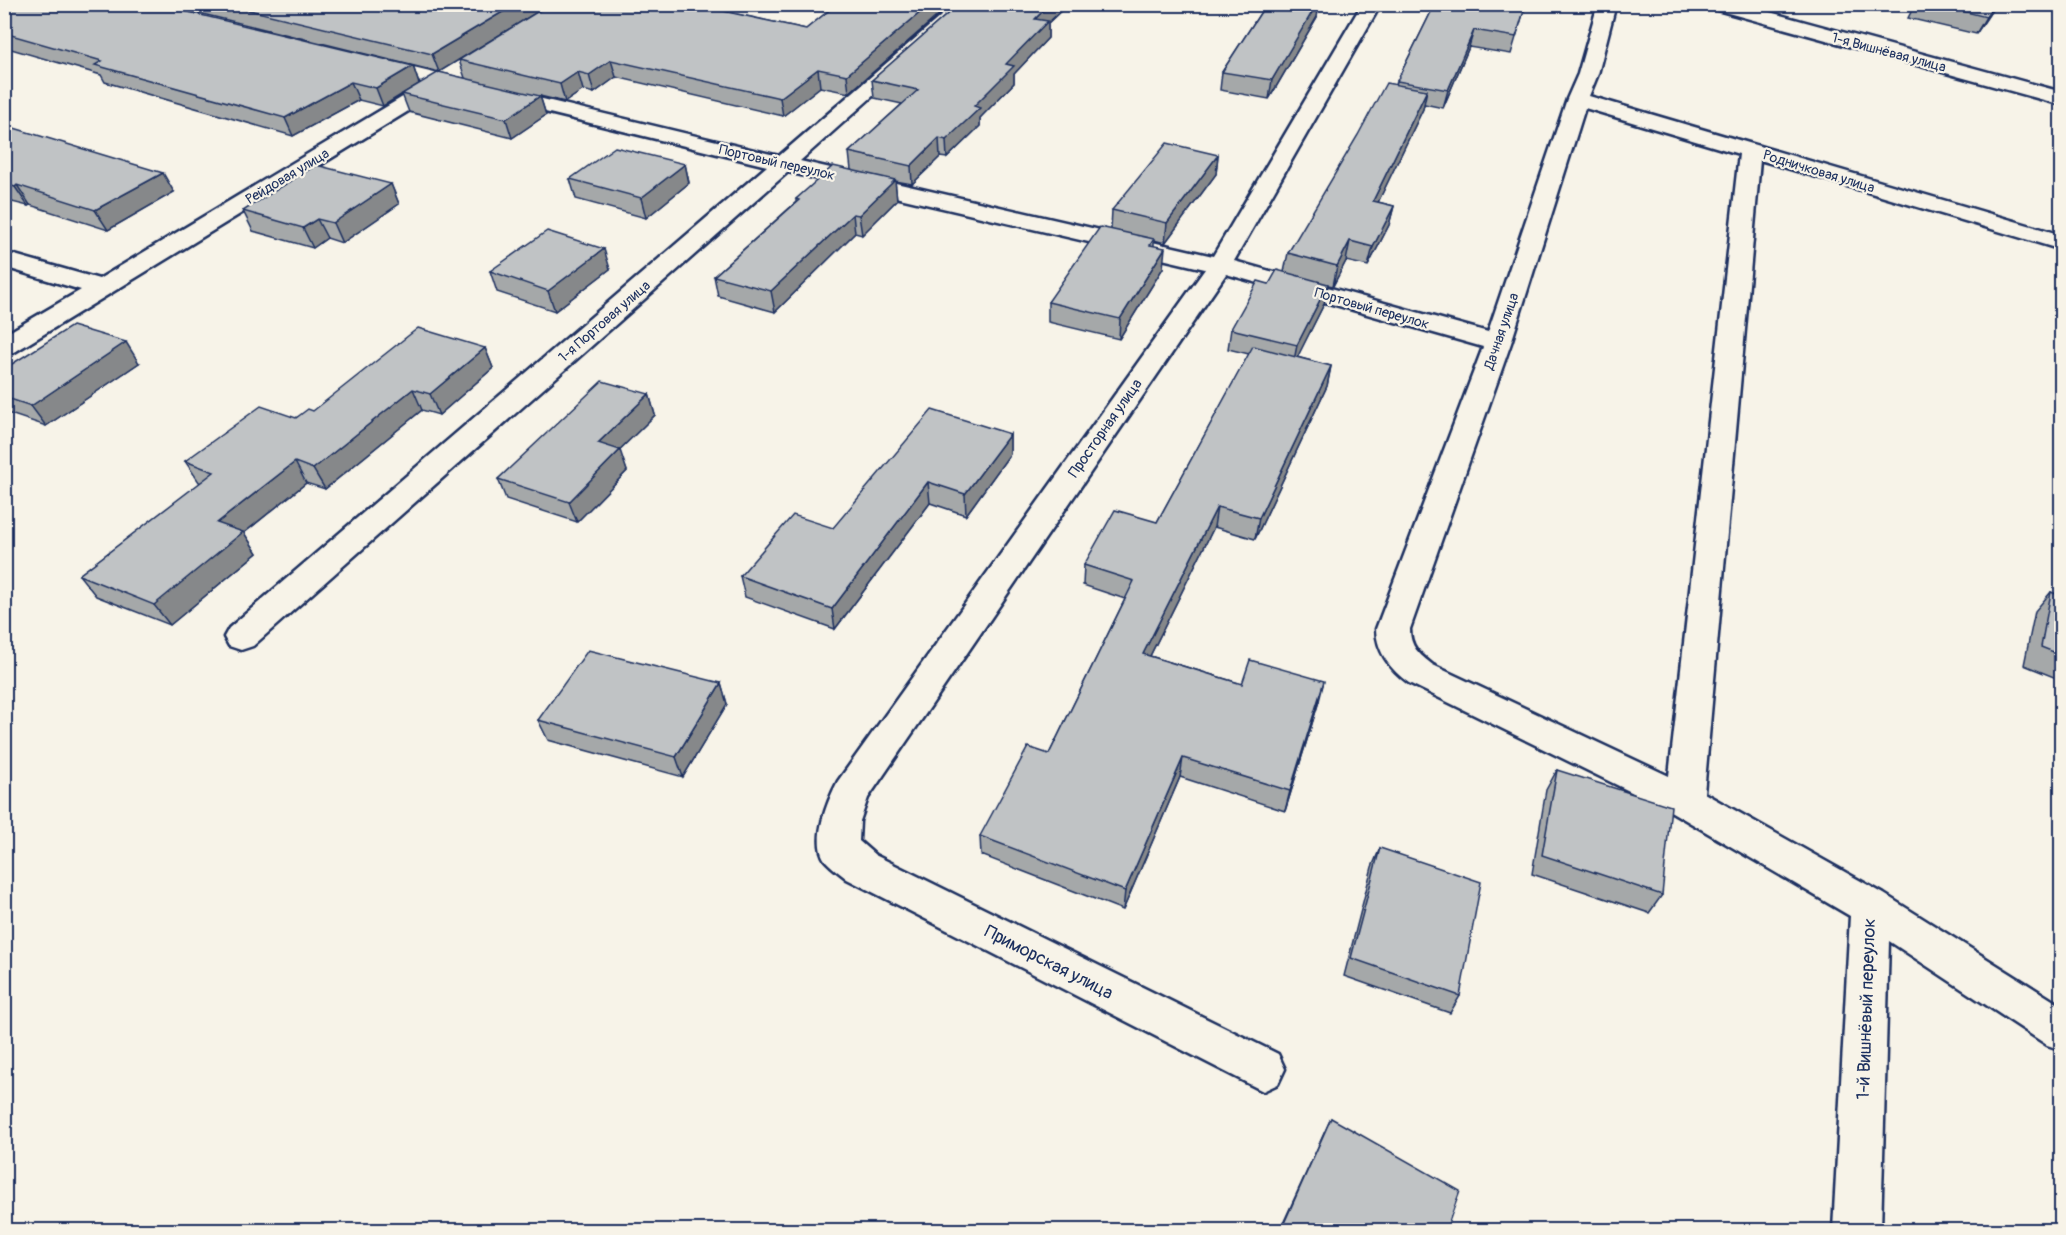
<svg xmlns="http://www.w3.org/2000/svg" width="2066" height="1235" font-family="Pangolin,sans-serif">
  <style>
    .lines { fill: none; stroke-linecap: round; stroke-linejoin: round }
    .street-casing { stroke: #1b2f5e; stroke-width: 5 }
    .street { fill: #f7f3e8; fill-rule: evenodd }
    .wall { fill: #a5a8a9; stroke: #1b2f5e; stroke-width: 1.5 }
    .shaded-wall { fill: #86888a; stroke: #1b2f5e; stroke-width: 1.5 }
    .building { fill: #c0c3c5; stroke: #1b2f5e; stroke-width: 1.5 }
    .labels { text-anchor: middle; stroke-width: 4.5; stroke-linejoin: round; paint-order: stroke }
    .far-street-label { font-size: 14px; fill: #1b2f5e; stroke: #f7f3e8 }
    .street-label { font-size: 15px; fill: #1b2f5e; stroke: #f7f3e8 }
    .near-street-label { font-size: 18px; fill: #1b2f5e; stroke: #f7f3e8 }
  </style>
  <rect width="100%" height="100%" fill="#f7f3e8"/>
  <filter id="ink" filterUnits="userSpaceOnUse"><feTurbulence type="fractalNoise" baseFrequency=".0167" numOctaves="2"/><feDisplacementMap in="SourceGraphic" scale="12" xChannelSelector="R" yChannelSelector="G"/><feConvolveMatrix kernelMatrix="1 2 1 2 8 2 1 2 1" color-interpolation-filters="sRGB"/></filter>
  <g filter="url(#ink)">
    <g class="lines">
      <g class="street-casing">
        <g id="street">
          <path d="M955,4H976L800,161L1213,256L1362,4H1381L1234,261L1488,332L1567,99L1578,74L1598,4H1616L1598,74L1589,96L2062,235V250L1760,160L1704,793L1884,894L2062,1006V1050L2047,1045L1889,941L1881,1230H1833L1850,916L1672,812L1409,683C1391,670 1377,653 1376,629L1483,347L1226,274L868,798L860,821L859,841L875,855L1278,1054L1285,1069L1278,1084L1263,1091L847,879C840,873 831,867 825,860C811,840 828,800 838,781L1205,269L788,172L253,646L241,650L229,646L224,637L229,628L767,166L446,88L13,353L4,355V335L81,290L4,267V252L99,279L426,83L365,68L362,64L365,60L372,58L779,156ZM1585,108L1739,154L1669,776L1433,665C1419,654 1410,647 1410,629L1511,343Z"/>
          <path d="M1708,4H1740L2062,92V105L1710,8Z"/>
        </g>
      </g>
      <use href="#street" class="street"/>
    </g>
    <g class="wall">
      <path d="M4,4L413,66L419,84L465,78L459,60L538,12L439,72L162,4H696L695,5L806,29L837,4H951L849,93L820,87L783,116L616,77L594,93L583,90L565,102L540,96L546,115L512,138L409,112L402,94L383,106L359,100L293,136L105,82L101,75L4,47Z"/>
      <path d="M959,4H1068L1048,23V38L1014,74V83L980,118V126L947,158L940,157L912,184L895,181L897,200L862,235L855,233L775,312L718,296L714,276L796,202V199L851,170L849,152L902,104L874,98L872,80Z"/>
      <path d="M1266,4H1319L1317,17L1269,99L1220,90L1222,72Z"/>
      <path d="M1435,4H1526L1511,54L1469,47L1443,108L1424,104L1423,109L1378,202L1394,206L1389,225L1368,266L1346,261L1333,286L1328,285L1324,304L1297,357L1331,366L1327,386L1255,539L1214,527L1150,656L1242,684L1319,701L1285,811L1180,777L1123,910L981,855L980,836L1049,754L1125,599L1083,585L1084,565L1157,522L1249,354L1228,349L1231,329L1269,284L1284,272L1288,253L1396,85L1397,81Z"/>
      <path d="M1915,4H1996L1976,34L1908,18Z"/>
      <path d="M4,125L174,192L108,230L30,205L28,206L4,200Z"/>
      <path d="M1218,155L1216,174L1165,243L1154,240V246L1163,268L1119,339L1048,322V302L1111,229L1112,210Z"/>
      <path d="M685,164L689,183L646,218L576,199L570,179Z"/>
      <path d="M391,184L399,204L342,243L327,238L313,248L253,231L243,211Z"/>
      <path d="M610,269L555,311L497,292L490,271Z"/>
      <path d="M485,348L493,368L439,415L422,410L325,489L306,483L244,533L257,553L170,625L96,596L79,575L201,483L199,482L185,461L313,411Z"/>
      <path d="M139,363L46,426L4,412V369Z"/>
      <path d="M649,394L655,415L619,450L627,471L577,522L506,499L498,479Z"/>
      <path d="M1010,434V454L966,515L930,503L835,629L745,597L740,576L833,528Z"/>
      <path d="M2051,592L2061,596V680L2024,665L2035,611Z"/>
      <path d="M721,683L727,704L683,777L548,740L538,720Z"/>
      <path d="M1557,770L1662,895L1649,913L1532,874L1546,790Z"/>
      <path d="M1380,848L1460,996L1450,1013L1344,976L1372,867Z"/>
      <path d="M1331,1118L1446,1230H1280Z"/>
    </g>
    <g class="shaded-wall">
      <path d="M516,4H550L439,72L432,54Z"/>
      <path d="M930,4H951L849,93L847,75Z"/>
      <path d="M1050,4H1068L1048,23V38L1014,74V83L980,118V126L947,158L946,140L1006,64L1035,19Z"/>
      <path d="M1315,4H1319L1317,17L1269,99L1272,80Z"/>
      <path d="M1994,4H1996L1976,34L1986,17Z"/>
      <path d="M1474,30L1469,47L1443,108L1448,90Z"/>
      <path d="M611,60L616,77L594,93L589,75Z"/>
      <path d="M413,66L419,84L383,106L376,88Z"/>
      <path d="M818,69L820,87L783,116L780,98Z"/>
      <path d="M578,72L583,90L565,102L560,84Z"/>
      <path d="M351,82L359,100L293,136L285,118Z"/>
      <path d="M1427,90L1423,109L1369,221L1373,201Z"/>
      <path d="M540,96L546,115L512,138L506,119Z"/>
      <path d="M939,138L940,157L912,184L911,166Z"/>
      <path d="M1218,155L1216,174L1165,243L1167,223Z"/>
      <path d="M685,164L689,183L646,218L641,198Z"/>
      <path d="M163,173L174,192L108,230L95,210Z"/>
      <path d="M895,180L897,200L862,235L859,215Z"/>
      <path d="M391,184L399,204L342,243L333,223Z"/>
      <path d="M17,185L30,205L28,206L15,187Z"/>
      <path d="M1394,206L1389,225L1368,266L1373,247Z"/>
      <path d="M853,214L855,233L775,312L771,291Z"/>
      <path d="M317,219L327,238L313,248L303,228Z"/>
      <path d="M1350,241L1346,261L1333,286L1337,266Z"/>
      <path d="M1165,248L1163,268L1119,339L1120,319Z"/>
      <path d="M604,249L610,269L555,311L548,291Z"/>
      <path d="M1328,284L1324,304L1293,366L1297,345Z"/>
      <path d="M126,342L139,363L46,426L31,406Z"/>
      <path d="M485,348L493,368L439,415L430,394Z"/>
      <path d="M1331,366L1327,386L1255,539L1259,518Z"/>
      <path d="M413,389L422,410L325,489L313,469Z"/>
      <path d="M649,394L655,415L605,464L598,443Z"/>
      <path d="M1010,434V454L966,515L965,494Z"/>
      <path d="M620,450L627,471L577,522L569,502Z"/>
      <path d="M295,462L306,483L244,533L257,553L170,625L154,605L217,523Z"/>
      <path d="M928,482L930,503L835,629L832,609Z"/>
      <path d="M1217,507L1214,527L1141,674L1143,654Z"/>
      <path d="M1324,681L1319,701L1285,811L1290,791Z"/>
      <path d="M721,683L727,704L683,777L676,757Z"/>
      <path d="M1183,758L1180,777L1123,910L1125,891Z"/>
    </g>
    <g class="building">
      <path d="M4,4H155L413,66L376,88L351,82L285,118L95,65L102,61L4,33Z"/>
      <path d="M224,4H516L432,54Z"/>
      <path d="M550,4H691L806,29L837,4H930L847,75L818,69L780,98L611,60L589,75L578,72L560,84L459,60Z"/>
      <path d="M959,4H1050L1035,19L1048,21L1006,64L1014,66L974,106L980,108L946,140L939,138L911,166L849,152L918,90L872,80Z"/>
      <path d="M1266,4H1317L1272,80L1222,72Z"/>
      <path d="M1435,4H1526L1516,37L1474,30L1448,90L1397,81Z"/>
      <path d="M1935,4H1994L1986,17Z"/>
      <path d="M439,72L540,96L506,119L402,94Z"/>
      <path d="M1386,83L1427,90L1373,201L1394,206L1373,247L1350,241L1337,266L1288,253L1358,135Z"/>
      <path d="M4,125L163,173L95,210L17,185L15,187L4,184Z"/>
      <path d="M1167,143L1218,155L1167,223L1112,210Z"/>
      <path d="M615,147L685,164L641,198L570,179Z"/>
      <path d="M316,165L391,184L333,223L317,219L303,228L243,211Z"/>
      <path d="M833,166L895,180L859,215L853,214L771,291L714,276L799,200L796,199Z"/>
      <path d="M1100,227L1154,239L1150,245L1165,248L1120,319L1048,302Z"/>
      <path d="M547,231L604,249L548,291L490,271Z"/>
      <path d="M1277,270L1328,284L1297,345L1231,329L1258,281L1269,284Z"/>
      <path d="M72,326L126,342L31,406L4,397V369Z"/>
      <path d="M418,328L485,348L430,394L413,389L313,469L295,462L217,523L243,532L154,605L79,575L214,472L185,461L261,406L296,418L308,409L313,411Z"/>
      <path d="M1253,346L1331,366L1259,518L1217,507L1143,654L1242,684L1250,660L1324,681L1290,791L1183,758L1125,891L980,836L1028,747L1049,754L1134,581L1084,565L1115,510L1157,522Z"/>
      <path d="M602,381L649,394L598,443L620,450L569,502L498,479Z"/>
      <path d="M932,410L1010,434L965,494L928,482L832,609L740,576L793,515L833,528Z"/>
      <path d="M2051,592L2061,596V655L2041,647Z"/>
      <path d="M588,650L721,683L676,757L538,720Z"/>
      <path d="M1557,770L1671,806L1662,895L1542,855Z"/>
      <path d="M1380,848L1481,882L1460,996L1351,958Z"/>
      <path d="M1331,1118L1460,1191L1446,1230H1281Z"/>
    </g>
  </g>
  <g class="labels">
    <g class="far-street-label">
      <text transform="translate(1889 52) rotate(15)" y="5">1-я Вишнёвая улица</text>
      <text transform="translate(777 162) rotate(13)" y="5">Портовый переулок</text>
      <text transform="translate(1819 171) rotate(17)" y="5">Родничковая улица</text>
      <text transform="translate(287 176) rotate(-31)" y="5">Рейдовая улица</text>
      <text transform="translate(1372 308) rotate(16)" y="5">Портовый переулок</text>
      <text transform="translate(604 321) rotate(-41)" y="5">1-я Портовая улица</text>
      <text transform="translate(1501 331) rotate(-71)" y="5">Дачная улица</text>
    </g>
    <g class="street-label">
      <text transform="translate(1105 428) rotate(-55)" y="5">Просторная улица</text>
    </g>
    <g class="near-street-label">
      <text transform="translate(1049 962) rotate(27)" y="6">Приморская улица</text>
      <text transform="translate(1866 1009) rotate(-88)" y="6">1-й Вишнёвый переулок</text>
    </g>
  </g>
  <rect width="2066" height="1235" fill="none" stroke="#f7f3e8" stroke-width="24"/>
  <rect x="12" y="12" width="2042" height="1211" fill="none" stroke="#1b2f5e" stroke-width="2" filter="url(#ink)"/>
</svg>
